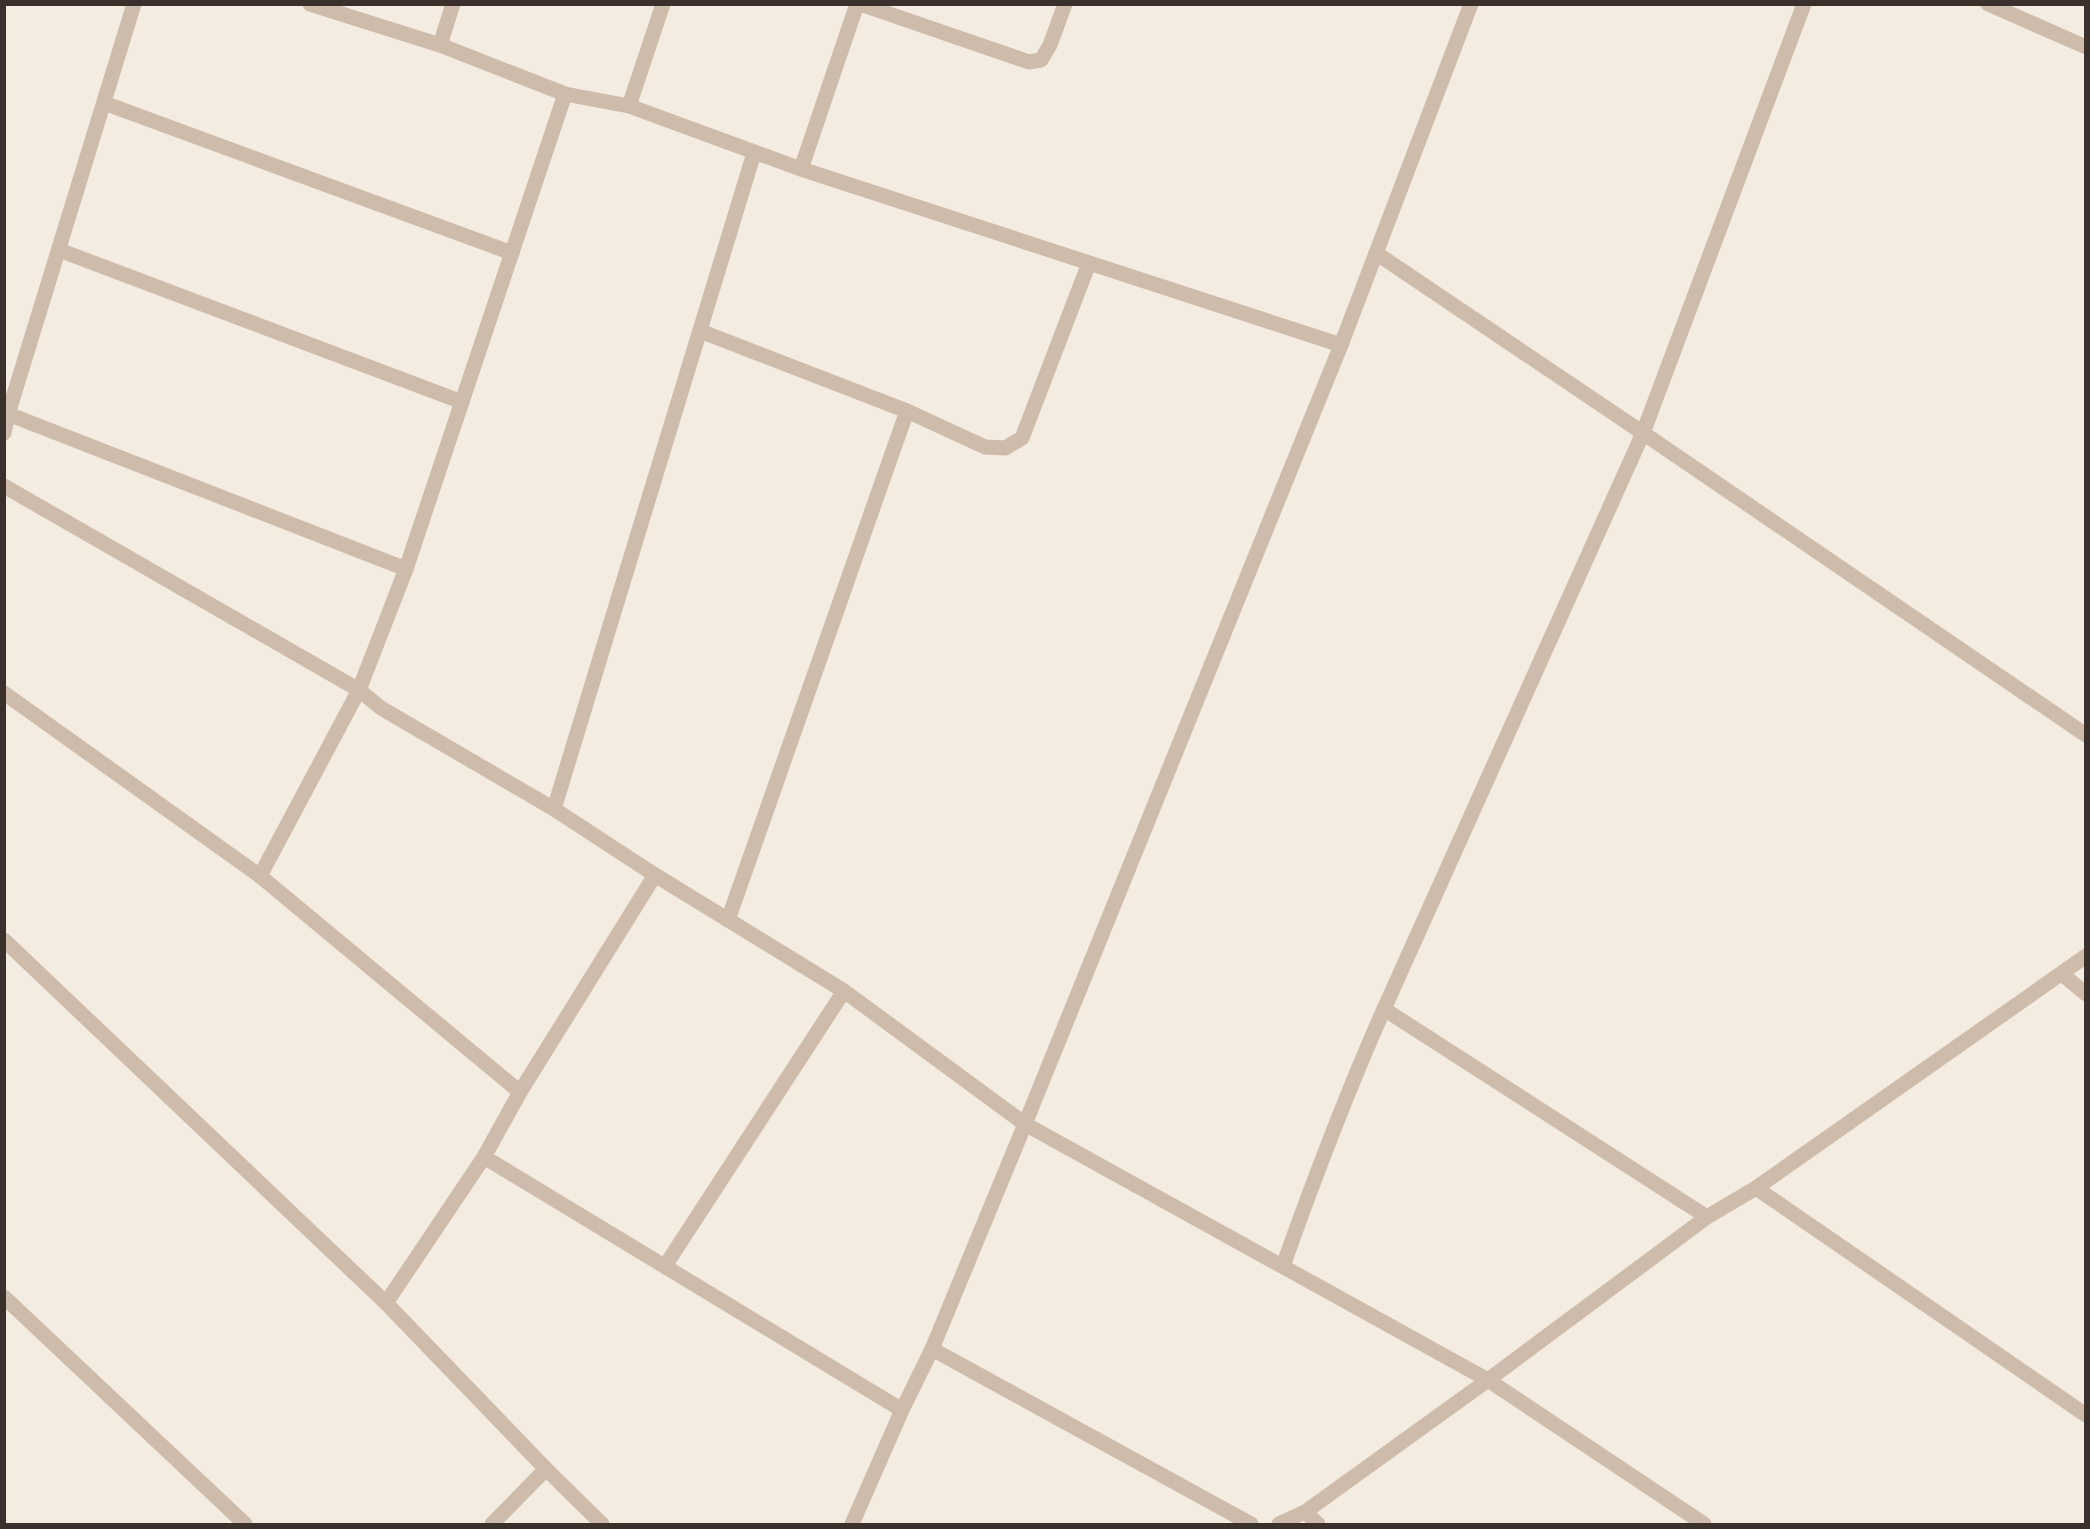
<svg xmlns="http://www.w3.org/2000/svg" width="2090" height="1529" font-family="'Asap Condensed',sans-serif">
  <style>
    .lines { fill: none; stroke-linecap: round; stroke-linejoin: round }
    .street { stroke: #cdbbac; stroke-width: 15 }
  </style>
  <rect width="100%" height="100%" fill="#f4ebe1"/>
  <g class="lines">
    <g class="street">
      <path d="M310,4L440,45L565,94L629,106L801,169L1341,345"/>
      <path d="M860,4L1029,62L1041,60L1050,45L1065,4"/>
      <path d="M1988,4L2086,47"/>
      <path d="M440,45L453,4"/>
      <path d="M104,103L512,253"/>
      <path d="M629,106L663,4"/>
      <path d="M801,169L857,4"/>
      <path d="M59,250L462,402"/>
      <path d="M1376,253L1643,433L1804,4"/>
      <path d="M700,331L907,411"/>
      <path d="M8,414L406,569"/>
      <path d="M4,433L8,414L134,4"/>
      <path d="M4,486L359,690L381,708L554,809L655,875L844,991L1025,1124L1488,1380L1704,1524"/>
      <path d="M4,693L260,876L520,1092"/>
      <path d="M554,809L754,153"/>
      <path d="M260,876L359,690L406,569L565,94"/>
      <path d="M728,920L907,411L985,447L1005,448L1022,438L1089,263"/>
      <path d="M4,940L386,1303L546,1469L602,1524"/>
      <path d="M2062,974L2086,994"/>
      <path d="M1384,1009L1643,433L2086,735"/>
      <path d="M484,1157L902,1410"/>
      <path d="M1756,1188L2086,1415"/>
      <path d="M665,1266L844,991"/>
      <path d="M1283,1266C1314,1179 1346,1094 1384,1009L1707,1217"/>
      <path d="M4,1297L245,1524"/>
      <path d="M386,1303L484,1157L520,1092L655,875"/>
      <path d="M932,1349L1251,1524"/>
      <path d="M1305,1512L1318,1524"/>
      <path d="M492,1524L546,1469"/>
      <path d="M852,1524L902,1410L932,1349L1025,1124L1341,345L1471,4"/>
      <path d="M1279,1524L1305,1512L1488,1380L1707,1217L1756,1188L2086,956"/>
    </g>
  </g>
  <rect width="2090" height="1529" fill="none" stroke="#3b302b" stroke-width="12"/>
</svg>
